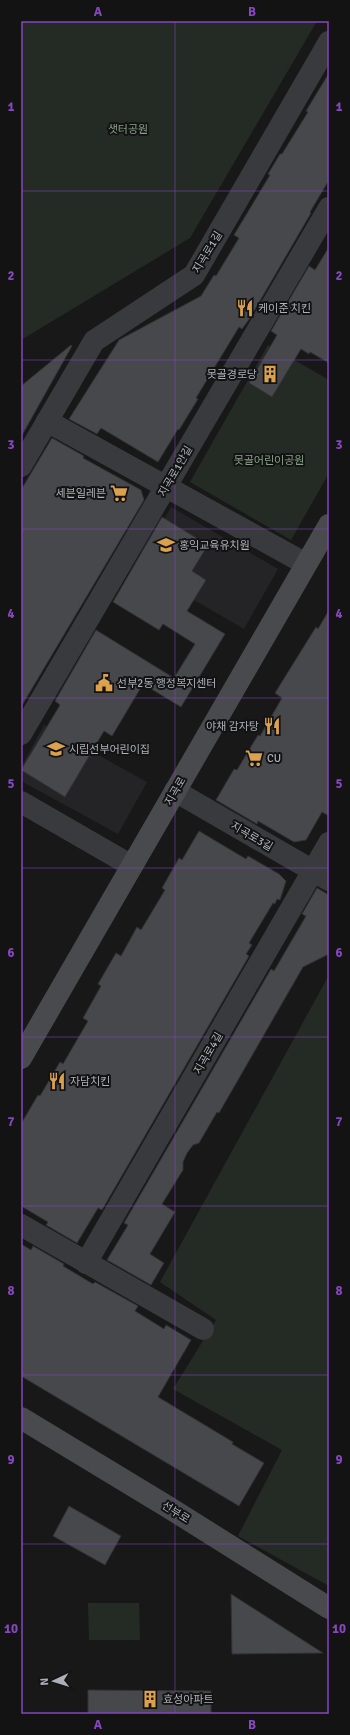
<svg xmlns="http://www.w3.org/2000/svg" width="350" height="1735" font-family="Signika,'Noto Sans KR',sans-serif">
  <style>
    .built { fill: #242426 }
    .green { fill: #242b25 }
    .building { fill: #47484c; stroke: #323235 }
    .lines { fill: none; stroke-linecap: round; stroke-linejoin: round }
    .street { stroke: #393a3e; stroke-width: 22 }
    .secondary { stroke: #484a4e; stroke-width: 22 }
    .grid { fill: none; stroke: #8546be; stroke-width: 1; stroke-opacity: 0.55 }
    .labels { text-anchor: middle; stroke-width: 4; stroke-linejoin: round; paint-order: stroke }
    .park-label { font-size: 11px; fill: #86a085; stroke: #131314 }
    .street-label { font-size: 11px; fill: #acb0b8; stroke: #131314 }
    .poi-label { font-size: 11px; fill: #acb0b8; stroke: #131314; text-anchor: start }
    .neatline { fill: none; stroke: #8546be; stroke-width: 1.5 }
    .grid-label { font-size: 13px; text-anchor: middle; font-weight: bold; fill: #8546be }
  </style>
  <rect width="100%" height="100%" fill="#181819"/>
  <g class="built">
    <path d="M171,507L278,569L244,629L137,567Z"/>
    <path d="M44,725L147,782L118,834L21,781V767Z"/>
  </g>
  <g class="green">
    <path d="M21,21H317L190,238L21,340Z"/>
    <path d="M268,345L329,380V473L291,540L190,482Z"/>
    <path d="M329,975V1586L238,1536L282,1450L173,1389L216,1320L160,1282Z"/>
    <path d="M88,1603H139L140,1640H89Z"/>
  </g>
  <g class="building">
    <path d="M329,73V180L310,212L311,213L250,318L242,329L239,327L196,398L198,399L179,430L178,429L158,462L101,428L97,434L69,419L119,340L201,296L214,275L216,276L239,238L234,235L270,175L268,174L280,154H282L308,112L306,111Z"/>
    <path d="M329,247V363L310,352L309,354L301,349L272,397L249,383L277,335L271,331L309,266L315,270Z"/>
    <path d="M71,345L72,346L21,437V386Z"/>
    <path d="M52,438L84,456L83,458L141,490L144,500L21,707V490Z"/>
    <path d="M162,517L208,545L192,571L206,580L187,611L225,634L181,707L143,684L112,736L104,731L65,797L21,770L60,705L55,701L96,630L174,678L195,644L163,624L159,630L113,602Z"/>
    <path d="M329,610V816L322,812L306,840L294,842L258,821L257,824L216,800L234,769L237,770L258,735L260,736L282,698L275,693L316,627L318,629Z"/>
    <path d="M199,831L246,859L248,856L279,874L286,881L280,900L277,899L275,904L273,903L249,943L252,945L246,954L249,956L102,1210L98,1208L77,1243L46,1225L48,1222L21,1206V1124L38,1095L40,1096L60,1062L63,1064L88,1021L83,1018L101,986L98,984L116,953L121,956L137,927L141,930L165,890L162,888L179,858L182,860Z"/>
    <path d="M317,888L329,895V954L303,967L219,1113L217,1112L199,1143L193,1145L187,1153L183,1162V1170L162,1204L175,1212L150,1254L164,1263L151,1285L107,1260L128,1225L124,1223L271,969L274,971L306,916L302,914Z"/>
    <path d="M21,1244L31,1250L33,1246L64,1264L63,1266L93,1284L95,1282L138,1306L135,1311L164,1329L166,1325L191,1340L158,1397L233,1442L232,1444L264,1463L239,1506L21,1376Z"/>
    <path d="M69,1506L121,1536L105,1565L53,1536Z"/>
    <path d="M231,1594L323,1653L232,1654Z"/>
    <path d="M88,1690L211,1691V1714H88Z"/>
  </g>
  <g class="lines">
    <g class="street">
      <path d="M47,421L306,564"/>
      <path d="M21,466L94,341L194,275L329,42"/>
      <path d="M21,734L329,208"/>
      <path d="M175,791L329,880"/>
      <path d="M21,802L132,866"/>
      <path d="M21,1225L203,1329"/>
      <path d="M86,1263L329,843"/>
    </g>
    <g class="secondary">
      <path d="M21,1058L329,525"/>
      <path d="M21,1418L168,1507L329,1608"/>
    </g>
  </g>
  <path class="grid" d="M175,21V1714M21,191H329M21,360H329M21,529H329M21,698H329M21,868H329M21,1037H329M21,1206H329M21,1375H329M21,1544H329"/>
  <defs>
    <g id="restaurant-bare" transform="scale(1.38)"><path d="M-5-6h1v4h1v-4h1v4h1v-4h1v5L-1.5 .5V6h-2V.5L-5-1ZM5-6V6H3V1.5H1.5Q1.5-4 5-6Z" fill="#dca14d" stroke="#131314" stroke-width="2.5" paint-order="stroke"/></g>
    <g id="building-bare" transform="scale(1.38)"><path d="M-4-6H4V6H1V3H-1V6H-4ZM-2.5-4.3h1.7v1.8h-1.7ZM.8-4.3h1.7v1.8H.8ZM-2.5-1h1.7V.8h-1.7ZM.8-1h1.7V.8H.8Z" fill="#dca14d" stroke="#131314" stroke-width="2.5" paint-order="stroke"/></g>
    <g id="supermarket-bare" transform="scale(1.38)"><path d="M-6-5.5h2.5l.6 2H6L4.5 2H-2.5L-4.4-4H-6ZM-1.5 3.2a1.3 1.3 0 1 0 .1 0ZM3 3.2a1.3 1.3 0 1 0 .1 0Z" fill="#dca14d" stroke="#131314" stroke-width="2.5" paint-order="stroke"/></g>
    <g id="school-bare" transform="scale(1.38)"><path d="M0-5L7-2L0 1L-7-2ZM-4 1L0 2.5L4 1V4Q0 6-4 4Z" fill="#dca14d" stroke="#131314" stroke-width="2.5" paint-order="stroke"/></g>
    <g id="civic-bare" transform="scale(1.38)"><path d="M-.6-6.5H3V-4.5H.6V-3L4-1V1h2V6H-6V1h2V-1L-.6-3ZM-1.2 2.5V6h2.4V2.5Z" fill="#dca14d" stroke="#131314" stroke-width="2.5" paint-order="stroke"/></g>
  </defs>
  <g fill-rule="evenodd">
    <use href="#restaurant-bare" x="245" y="308"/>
    <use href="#building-bare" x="270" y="374"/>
    <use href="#supermarket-bare" x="119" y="493"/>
    <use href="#school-bare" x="166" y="545"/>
    <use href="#civic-bare" x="104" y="683"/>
    <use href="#restaurant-bare" x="272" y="726"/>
    <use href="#school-bare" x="56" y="749"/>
    <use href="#supermarket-bare" x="254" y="758"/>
    <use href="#restaurant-bare" x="57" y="1081"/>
    <use href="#building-bare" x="150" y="1699"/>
  </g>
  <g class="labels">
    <g class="park-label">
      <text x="128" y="133">샛터공원</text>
      <text x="269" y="464">못골어린이공원</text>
    </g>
    <g class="street-label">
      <text transform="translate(207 252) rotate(-59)" y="4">지곡로1길</text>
      <text transform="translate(175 471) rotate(-60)" y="4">지곡로1안길</text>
      <text transform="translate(175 791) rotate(-60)" y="4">지곡로</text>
      <text transform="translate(252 836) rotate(30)" y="4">지곡로3길</text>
      <text transform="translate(208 1053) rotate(-60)" y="4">지곡로4길</text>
      <text transform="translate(176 1512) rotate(32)" y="4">선부로</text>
    </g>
    <g class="poi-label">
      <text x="258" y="312">케이준 치킨</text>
      <text x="257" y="378" text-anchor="end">못골경로당</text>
      <text x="106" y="497" text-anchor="end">세븐일레븐</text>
      <text x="179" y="549">홍익교육유치원</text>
      <text x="117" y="687">선부2동 행정복지센터</text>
      <text x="259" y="730" text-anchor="end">야채 감자탕</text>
      <text x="69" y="753">시립선부어린이집</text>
      <text x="267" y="762">CU</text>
      <text x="70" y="1085">자담치킨</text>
      <text x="163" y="1703">효성아파트</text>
    </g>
  </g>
  <rect width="350" height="1735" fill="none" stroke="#131314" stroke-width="44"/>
  <g transform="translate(54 1681) rotate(266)" stroke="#131314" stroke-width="3" paint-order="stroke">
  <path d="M0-3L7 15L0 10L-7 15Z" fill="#acb0b8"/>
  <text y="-6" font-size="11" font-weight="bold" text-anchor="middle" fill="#acb0b8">N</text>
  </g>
  <rect x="22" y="22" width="306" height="1691" class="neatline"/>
  <g class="grid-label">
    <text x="98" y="16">A</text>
    <text x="252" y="16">B</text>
    <text x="11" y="111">1</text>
    <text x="339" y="111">1</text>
    <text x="11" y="280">2</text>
    <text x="339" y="280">2</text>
    <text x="11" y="449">3</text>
    <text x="339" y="449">3</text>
    <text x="11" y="618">4</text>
    <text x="339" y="618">4</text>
    <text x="11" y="788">5</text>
    <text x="339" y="788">5</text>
    <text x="11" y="957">6</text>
    <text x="339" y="957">6</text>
    <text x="11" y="1126">7</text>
    <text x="339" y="1126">7</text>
    <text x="11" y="1295">8</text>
    <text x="339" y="1295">8</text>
    <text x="11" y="1464">9</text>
    <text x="339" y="1464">9</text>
    <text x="11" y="1633">10</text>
    <text x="339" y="1633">10</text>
    <text x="98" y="1729">A</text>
    <text x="252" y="1729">B</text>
  </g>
</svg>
